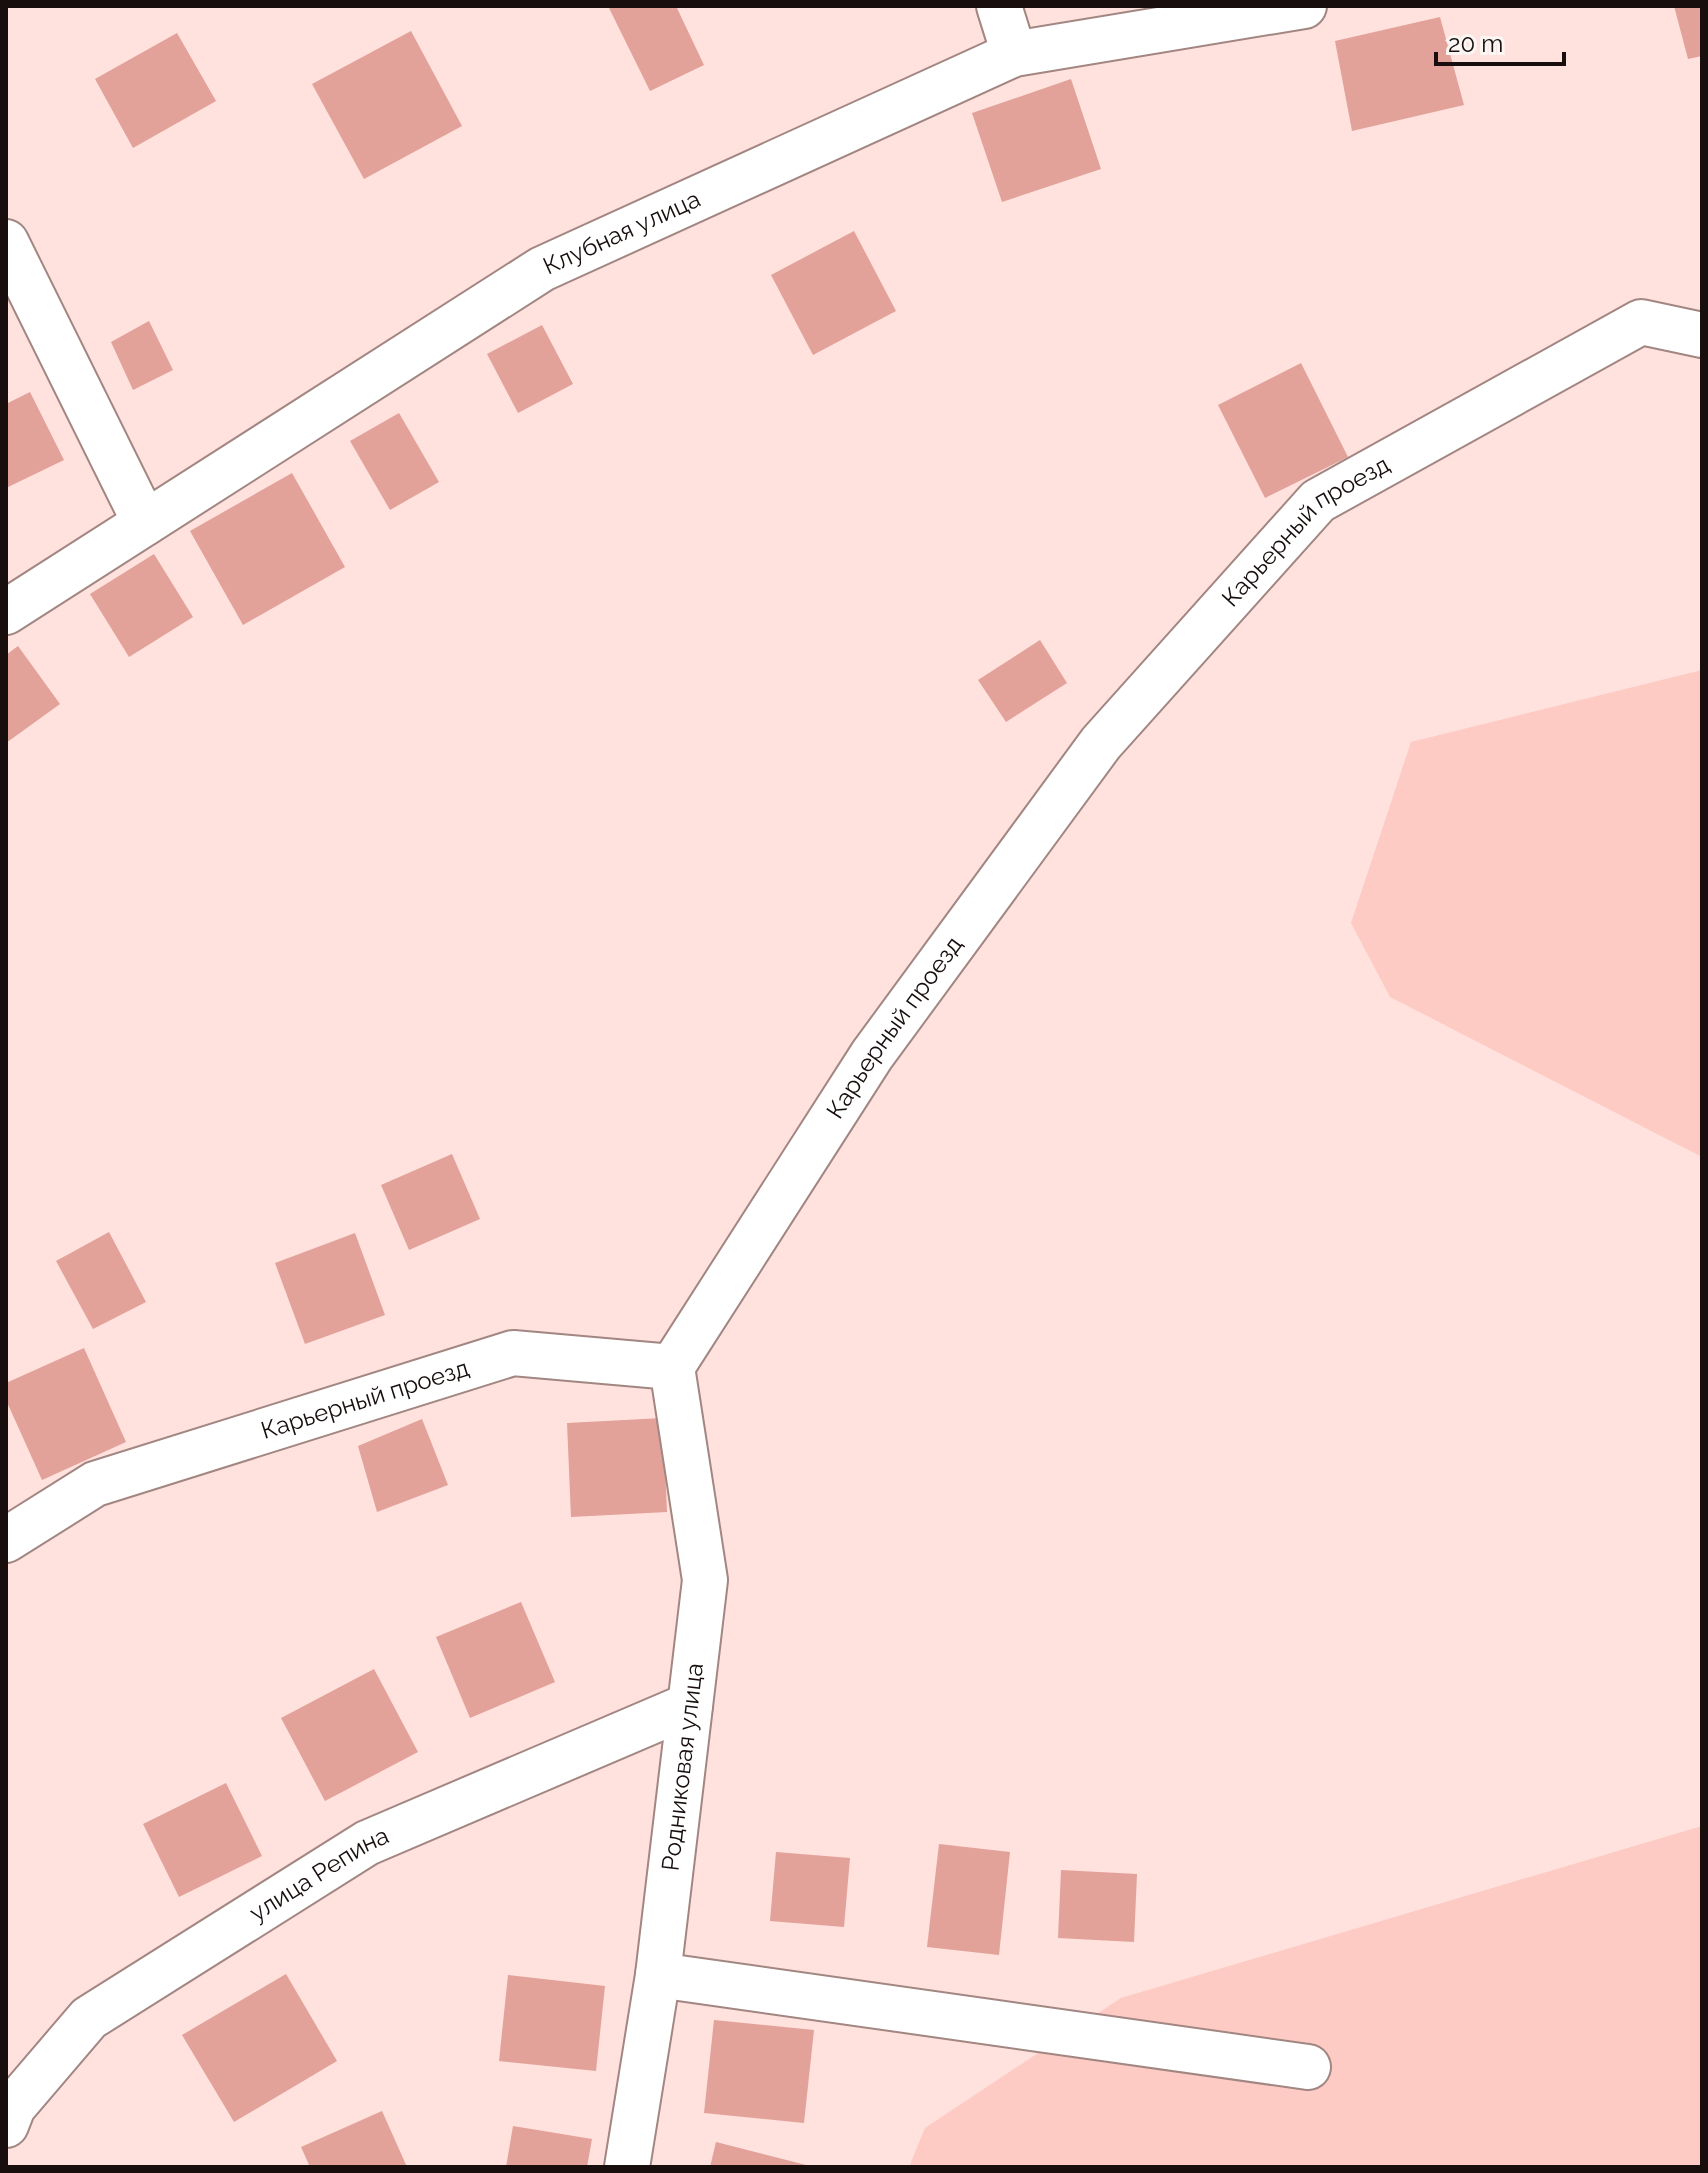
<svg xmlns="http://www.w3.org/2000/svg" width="1708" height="2173" font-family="Raleway,sans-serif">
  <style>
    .green { fill: #fdcbc4 }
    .building { fill: #e2a299 }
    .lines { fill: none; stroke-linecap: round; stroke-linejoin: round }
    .minor-casing { stroke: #a18682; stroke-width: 48 }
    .minor { stroke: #fff; stroke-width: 44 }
    .labels { text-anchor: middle; stroke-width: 6; stroke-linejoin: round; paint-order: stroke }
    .street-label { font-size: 24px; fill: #170e0d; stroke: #fbf5f4 }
  </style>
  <rect width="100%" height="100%" fill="#ffe1dd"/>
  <g class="green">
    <path d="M1702,670V1157L1390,997L1351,923L1411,742Z"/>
    <path d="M1702,1826V2167H909L925,2128L1121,1998Z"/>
  </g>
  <g class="building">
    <path d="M608,6H676L704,65L650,91Z"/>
    <path d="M1674,6H1702V56L1688,59Z"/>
    <path d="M1440,17L1464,105L1352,131L1335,41Z"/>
    <path d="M411,31L462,126L364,179L312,84Z"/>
    <path d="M177,33L216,101L133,148L95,79Z"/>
    <path d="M1071,79L1101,169L1002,202L972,113Z"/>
    <path d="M854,231L896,311L813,355L771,275Z"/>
    <path d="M149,321L173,370L133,390L111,342Z"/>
    <path d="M542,325L573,384L518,413L487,354Z"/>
    <path d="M1301,363L1348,457L1265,498L1218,405Z"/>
    <path d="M30,392L64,460L6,488V404Z"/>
    <path d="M399,413L439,482L390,510L350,441Z"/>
    <path d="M292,473L345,567L243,625L190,531Z"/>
    <path d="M154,554L193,617L129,657L90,594Z"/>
    <path d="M1040,640L1067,683L1006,722L978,680Z"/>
    <path d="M18,646L60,704L6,743V655Z"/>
    <path d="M452,1154L480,1219L409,1250L381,1185Z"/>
    <path d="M109,1232L146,1302L93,1329L56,1261Z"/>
    <path d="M355,1233L385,1315L305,1344L275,1263Z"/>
    <path d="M84,1348L126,1442L42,1480L6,1400V1383Z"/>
    <path d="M663,1418L667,1512L571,1517L567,1423Z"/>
    <path d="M422,1419L448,1485L377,1512L358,1446Z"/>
    <path d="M521,1602L555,1682L470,1718L436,1637Z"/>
    <path d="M374,1669L418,1752L325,1801L281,1718Z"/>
    <path d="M226,1783L262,1856L179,1897L143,1824Z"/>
    <path d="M939,1844L1010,1852L999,1955L927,1947Z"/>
    <path d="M776,1852L850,1858L844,1927L770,1921Z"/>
    <path d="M1061,1870L1137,1874L1134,1942L1058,1938Z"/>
    <path d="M286,1974L337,2061L234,2122L182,2035Z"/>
    <path d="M508,1975L605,1986L596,2071L499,2061Z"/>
    <path d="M714,2020L814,2030L804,2123L704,2113Z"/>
    <path d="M382,2111L407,2167H310L301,2147Z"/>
    <path d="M513,2126L592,2139L587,2167H506Z"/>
    <path d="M716,2142L810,2166V2167H710Z"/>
  </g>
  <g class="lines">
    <g class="minor-casing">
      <g id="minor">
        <path d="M999,6L1014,54"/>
        <path d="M6,242L145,523"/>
        <path id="s1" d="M6,612L542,269L1014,54L1304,6"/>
        <path id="s2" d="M672,1367L872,1055L1101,743L1318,501L1641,322L1702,335"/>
        <path id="s3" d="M6,1540L95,1484L513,1353L672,1367"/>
        <path d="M658,1975L1308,2067"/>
        <path id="s4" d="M6,2125L13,2107L89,2018L367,1843L690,1705"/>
        <path id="s5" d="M627,2167L658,1975L705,1580L672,1367"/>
      </g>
    </g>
    <use href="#minor" class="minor"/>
  </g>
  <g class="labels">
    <g class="street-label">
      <text dy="8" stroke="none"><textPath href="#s1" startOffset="724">Клубная улица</textPath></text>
      <text dy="8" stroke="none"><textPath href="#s2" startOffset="1054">Карьерный проезд</textPath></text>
      <text dy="8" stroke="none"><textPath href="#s2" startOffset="406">Карьерный проезд</textPath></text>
      <text dy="8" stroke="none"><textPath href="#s3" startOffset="388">Карьерный проезд</textPath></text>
      <text dy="8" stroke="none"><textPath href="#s5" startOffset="404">Родниковая улица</textPath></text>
      <text dy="8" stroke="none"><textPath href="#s4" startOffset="408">улица Репина</textPath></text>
    </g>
  </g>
  <rect width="1708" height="2173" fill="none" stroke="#170e0d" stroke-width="16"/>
  <path d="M1436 52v12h128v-12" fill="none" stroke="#170e0d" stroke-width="4"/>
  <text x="1448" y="52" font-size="24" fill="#170e0d" stroke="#fbf5f4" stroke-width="6" paint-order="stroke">20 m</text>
</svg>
